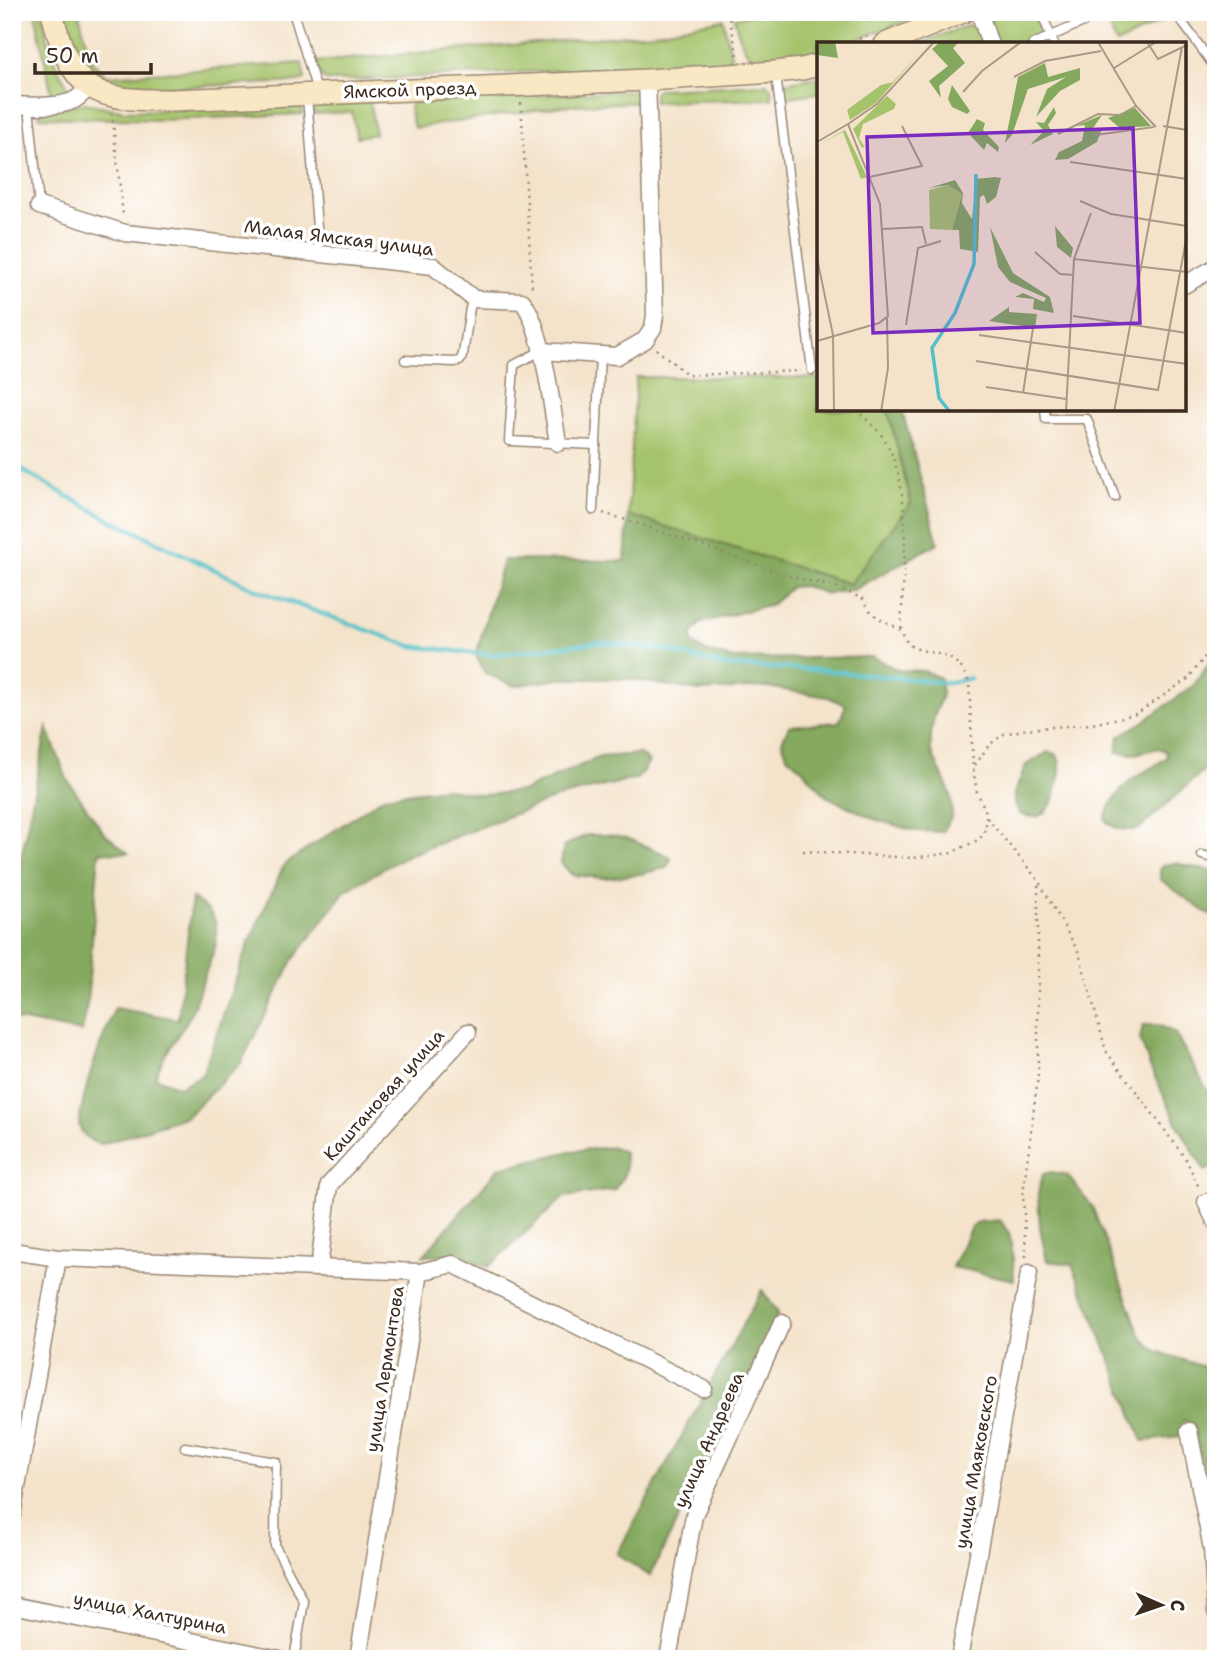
<svg xmlns="http://www.w3.org/2000/svg" width="1228" height="1671" font-family="'Shantell Sans',sans-serif">
  <style>
    .green { fill: #a5c36a; stroke: #707644; stroke-width: 2 }
    .forest { fill: #84a95e; stroke: #606a3e; stroke-width: 2 }
    .lines { fill: none; stroke-linecap: round; stroke-linejoin: round }
    .stream { stroke: #52c0c8; stroke-width: 4.5 }
    .lane-casing { stroke: #988674; stroke-width: 11 }
    .street-casing { stroke: #988674; stroke-width: 19 }
    .secondary-casing { stroke: #988674; stroke-width: 24 }
    .path { stroke: #988674; stroke-width: 2.5; stroke-dasharray: 2 5; stroke-linecap: butt }
    .lane { stroke: #fff; stroke-width: 8 }
    .street { stroke: #fff; stroke-width: 16 }
    .secondary { stroke: #fae7c3; stroke-width: 21 }
    .labels { text-anchor: middle; stroke-width: 7; stroke-linejoin: round; paint-order: stroke }
    .street-label { font-size: 18px; fill: #3b2a1e; stroke: #fff }
    .inset-river { fill: none; stroke: #52c0c8; stroke-width: 3.5 }
    .inset-road { fill: none; stroke: #aa9985; stroke-width: 2 }
    .view { fill: #7b2cbf; fill-opacity: 0.15; stroke: #7b2cbf; stroke-width: 3.5 }
    .inset-edge { fill: none; stroke: #3b2a1e; stroke-width: 3.5 }
  </style>
  <rect width="100%" height="100%" fill="#fff"/>
  <filter id="ink" filterUnits="userSpaceOnUse"><feTurbulence type="fractalNoise" baseFrequency=".0143" numOctaves="2"/><feDisplacementMap in="SourceGraphic" scale="14" xChannelSelector="R" yChannelSelector="G"/><feConvolveMatrix kernelMatrix="1 2 1 2 8 2 1 2 1" color-interpolation-filters="sRGB"/></filter>
  <filter id="wash" filterUnits="userSpaceOnUse"><feTurbulence type="fractalNoise" baseFrequency=".00686" numOctaves="4" result="noise"/><feDisplacementMap in="SourceGraphic" scale="28" xChannelSelector="R" yChannelSelector="G"/><feGaussianBlur stdDeviation="1.57" result="paint"/><feColorMatrix in="noise" values="0 0 0 0 0 0 0 0 0 0 0 0 0 0 0 0 0 1.4 0 .05"/><feComposite in="paint" operator="in"/></filter>
  <g filter="url(#wash)">
    <rect width="100%" height="100%" fill="#f4e3ca"/>
    <g class="green">
      <path d="M35,12H41L49,44L55,63L69,89L67,93L52,96Z"/>
      <path d="M65,12H79L90,59L106,76L302,63L305,79L299,82L128,89L108,84L88,71L79,57L70,31Z"/>
      <path d="M763,12H929L846,44H818V52L764,61L753,59C742,48 738,33 734,18Z"/>
      <path d="M996,12H1033L1042,35L1019,44H997L990,21L991,16Z"/>
      <path d="M1110,12H1167L1170,17L1116,44L1107,19Z"/>
      <path d="M723,19L731,55L728,62L724,63L330,81L324,79L320,74L316,62L652,33Z"/>
      <path d="M969,25L977,28L983,44H918Z"/>
      <path d="M818,77V93L783,98L782,85L784,83Z"/>
      <path d="M766,84L771,88L772,99L654,102V93L659,89Z"/>
      <path d="M638,90L641,92L643,102L570,105L414,128L409,108L413,102Z"/>
      <path d="M370,102L375,134L357,137L352,112L313,114L314,107L319,104Z"/>
      <path d="M85,103L126,111L298,106L303,110V114L160,120L39,117L41,112Z"/>
      <path d="M636,377L818,378V410H888L911,503L850,584L628,515Z"/>
    </g>
    <g class="forest">
      <path d="M888,410H902L938,543L853,590L827,594L804,586L791,587L772,604L701,623L692,633V643L706,652L735,659L872,657L898,670L924,671L940,678L942,695L934,716L931,734V751L951,795L952,815L943,832L915,831L874,819L826,796L803,770L787,756L782,741L789,726L839,722L846,705L828,697L767,687L700,691L628,679H559L514,686L485,673L476,655L503,560L625,561L628,515L850,584L911,503Z"/>
      <path d="M1216,654V759L1139,829C1127,831 1114,830 1105,820C1108,803 1124,784 1139,775C1149,769 1158,765 1167,757L1166,751L1158,748L1135,754L1117,752L1119,736L1143,722L1193,686Z"/>
      <path d="M47,727L67,779L104,833L128,853L99,852L87,1004L82,1032L12,1019V903Z"/>
      <path d="M1048,752L1056,754C1058,757 1060,760 1060,764C1061,769 1059,776 1058,781C1055,802 1045,825 1020,814L1015,804V792L1026,765Z"/>
      <path d="M640,754L649,762L638,778L558,797L404,857L345,891L293,960L241,1063L187,1116L102,1144C92,1143 81,1136 79,1124C79,1120 81,1112 82,1108C88,1074 102,1040 115,1008L178,1019L192,898L208,910L216,923V944L190,1016L164,1057L155,1077L179,1087L202,1075L247,947L284,865L385,796L443,788L482,795L523,791L600,757Z"/>
      <path d="M587,835H607L627,838L669,856L671,859L666,868L635,875L604,878L572,875L561,863L564,846Z"/>
      <path d="M1175,863L1216,872V918L1206,913L1160,879V870L1163,865Z"/>
      <path d="M1143,1025H1158L1175,1033L1207,1090L1216,1110V1165L1205,1171L1178,1125L1150,1067L1140,1039Z"/>
      <path d="M613,1147L624,1152C627,1171 626,1175 614,1190L564,1197L488,1267C463,1256 451,1255 423,1256L499,1168L572,1151Z"/>
      <path d="M1052,1172L1067,1175L1092,1206L1141,1337L1156,1351L1216,1371V1479L1210,1478L1203,1467L1193,1424L1184,1421L1181,1425L1180,1437L1143,1441L1072,1264L1047,1261L1040,1228L1038,1193L1043,1174Z"/>
      <path d="M1000,1220L1009,1233L1013,1258L1014,1280L952,1267L971,1227L979,1222Z"/>
      <path d="M762,1290L777,1311V1319L650,1576L617,1554Z"/>
    </g>
    <g class="lines">
      <path class="stream" d="M12,461L25,472L103,516L257,590L411,646L491,655L599,642L666,650L724,666L822,670L948,683L970,678"/>
    </g>
  </g>
  <g filter="url(#ink)">
    <g class="lines">
      <g class="lane-casing">
        <g id="lane">
          <path d="M293,12L317,91"/>
          <path d="M1041,12L1054,44"/>
          <path d="M1175,12L1216,69"/>
          <path d="M1033,44L1095,17L1101,12"/>
          <path d="M776,75L812,370"/>
          <path d="M307,96L319,254"/>
          <path d="M29,106L39,206"/>
          <path d="M541,351L514,365L509,441L596,445"/>
          <path d="M405,360L454,362L460,361L463,354L470,308L474,299"/>
          <path d="M1045,410L1046,419H1087L1115,497"/>
          <path d="M593,510L600,355"/>
          <path d="M1202,855L1216,859"/>
          <path d="M185,1447L276,1462L275,1546L304,1602L294,1659"/>
        </g>
      </g>
      <g class="street-casing">
        <g id="street">
          <path d="M979,12L990,44"/>
          <path d="M12,105C29,106 62,108 76,99C81,96 85,91 89,87"/>
          <path d="M39,206L125,233L433,266L474,299L522,301C543,325 552,409 558,443"/>
          <path d="M1184,285L1216,267"/>
          <path d="M541,351L617,356L645,340L653,328L655,315L647,80"/>
          <path d="M1206,1202L1216,1223"/>
          <path d="M12,1251L58,1258L420,1272"/>
          <path d="M319,1268L329,1185L468,1032"/>
          <path d="M1189,1431L1212,1549L1216,1612"/>
          <path d="M12,1515L58,1258"/>
          <path d="M12,1605L280,1659"/>
          <path d="M358,1659L420,1272L453,1264L704,1389"/>
          <path d="M668,1659L694,1515L782,1323"/>
          <path d="M959,1659L1029,1273"/>
        </g>
      </g>
      <g class="secondary-casing">
        <g id="secondary">
          <path d="M52,12C71,93 94,101 173,100L647,80L775,72L802,69L818,65"/>
          <path d="M885,44L963,12"/>
        </g>
      </g>
      <g class="path">
        <path d="M728,12L738,57"/>
        <path d="M846,44L870,34"/>
        <path d="M521,103L532,288"/>
        <path d="M112,114L123,215"/>
        <path d="M12,159L23,155"/>
        <path d="M656,349L688,375L801,371"/>
        <path d="M856,410C866,419 879,430 886,442C914,491 903,574 901,629"/>
        <path d="M603,513L633,522L789,576L838,588L863,599L871,612L883,621L901,629C903,633 905,641 909,644C912,648 921,650 925,651C949,656 960,659 969,683L973,766"/>
        <path d="M987,818L1038,880L1079,953L1106,1051L1158,1121L1187,1161L1200,1190"/>
        <path d="M803,851L912,858L951,853L980,839L986,828V812L977,792L973,768L989,745L1004,734L1027,729L1092,724L1136,714L1188,679L1216,642"/>
        <path d="M1026,1257L1023,1194L1038,1077V883"/>
      </g>
      <use href="#lane" class="lane"/>
      <use href="#street" class="street"/>
      <use href="#secondary" class="secondary"/>
    </g>
  </g>
  <g class="labels">
    <g class="street-label">
      <text transform="translate(410 90) rotate(-2)" y="6">Ямской проезд</text>
      <text transform="translate(339 238) rotate(7)" y="6">Малая Ямская улица</text>
      <text transform="translate(384 1095) rotate(-48)" y="6">Каштановая улица</text>
      <text transform="translate(385 1369) rotate(-81)" y="6">улица Лермонтова</text>
      <text transform="translate(709 1440) rotate(-66)" y="6">улица Андреева</text>
      <text transform="translate(976 1462) rotate(-80)" y="6">улица Маяковского</text>
      <text transform="translate(150 1613) rotate(11)" y="6">улица Халтурина</text>
    </g>
  </g>
  <g transform="translate(817 42)">
    <rect width="369" height="369" fill="#f4e3ca"/>
    <path d="M103,10L59,61L33,78L30,68L64,43L76,40ZM70,54L79,62L77,67L46,82L42,96L47,104L52,102L45,106L36,87ZM28,88L50,135L44,137L26,90L0,104ZM131,143L145,152L135,188L113,187L112,148Z" fill="#a5c36a"/>
    <path d="M0,0H18L21,16L0,13ZM123,0H142L136,6L148,21L122,44L124,56L112,39L131,24L115,7ZM228,21L231,35L263,26V38L243,49L219,75L230,47L249,35L211,47L195,93L188,101L201,35ZM135,43L153,69L150,72L135,65L131,57ZM237,65L239,71L231,83L236,92L213,103L227,89L219,80L227,81ZM318,66L334,84L303,86L291,76ZM285,73L276,86L285,87L280,100L251,117L238,118L242,110L265,99L268,83L259,84ZM160,77L168,81L166,88L182,105L181,110L170,101L167,108L151,91ZM178,135L184,136L179,155L170,162L167,153L163,155L161,210L143,207L142,188H135L145,152L131,143L112,146L138,138L146,151L145,161L155,177L159,137ZM238,184L256,206L254,216L240,205ZM173,185L196,231L233,255L237,271L216,267L217,257L198,255L206,251L227,260L229,256L193,240L181,225ZM192,265V270L220,272L218,286L172,279Z" fill="#84a95e"/>
    <path class="inset-river" d="M133,370L122,356L115,306L138,271L157,222L159,132"/>
    <path class="inset-road" d="M281,0L319,64L339,85M330,0L341,17L370,3M297,26L339,0M197,35L228,19L284,9M146,50L165,29L204,0M346,84L370,88M241,92L281,72L303,73L319,64M278,93L337,85M0,100L31,82M253,120L370,137M52,135L105,124L85,84M263,159L294,172L370,184M274,171L257,217L370,230M65,187L105,185L109,202M218,210L243,232L257,233M0,216L16,293L17,370M256,274L370,291M89,283L101,206L124,199M162,293L370,322M0,299L62,281L71,274L63,162L31,82L60,62L117,0M159,319L341,348L370,193M169,345L249,357M206,351L216,286M64,370L71,326L70,276M249,370L257,217M297,370L365,5"/>
    <path class="view" d="M316,86L323,281L56,291L50,95Z"/>
    <rect width="369" height="369" class="inset-edge"/>
  </g>
  <rect width="1228" height="1671" fill="none" stroke="#fff" stroke-width="42"/>
  <g transform="translate(1161 1605) rotate(92)" stroke="#ffffff" stroke-width="5" paint-order="stroke">
  <path d="M0-5L12 26L0 18L-12 26Z" fill="#3b2a1e"/>
  <text y="-10" font-size="19" font-weight="bold" text-anchor="middle" fill="#3b2a1e">С</text>
  </g>
  <path d="M35 63v10h116v-10" fill="none" stroke="#3b2a1e" stroke-width="3.5"/>
  <text x="46" y="63" font-size="21" fill="#3b2a1e" stroke="#ffffff" stroke-width="5" paint-order="stroke">50 m</text>
</svg>
